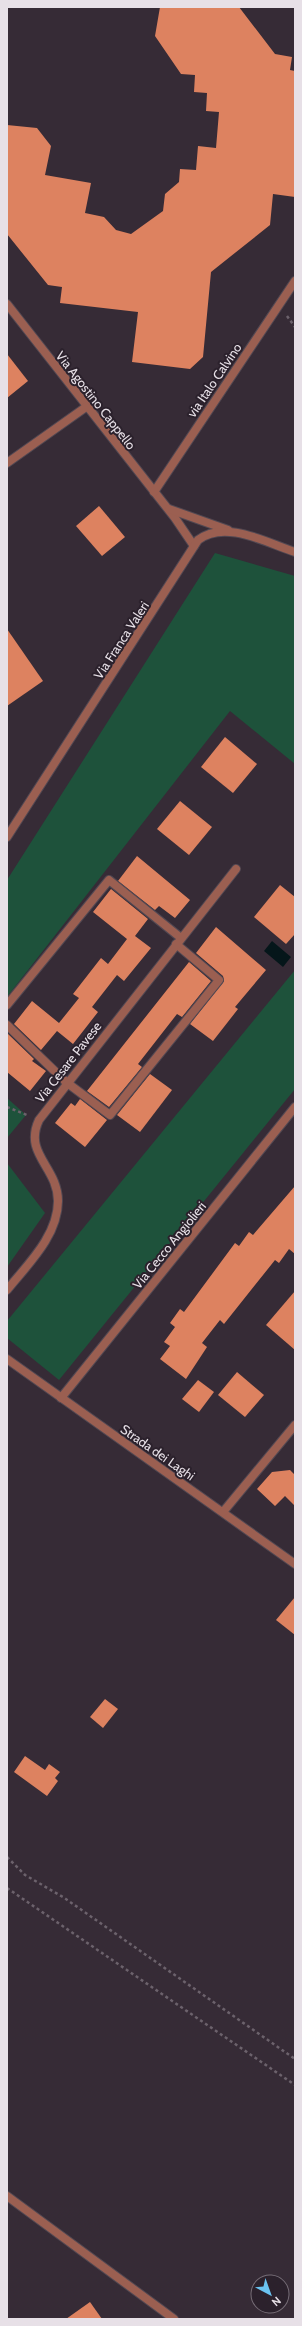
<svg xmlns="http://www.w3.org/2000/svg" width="302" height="2326" font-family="Cabin,sans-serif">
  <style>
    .green { fill: #1e523b }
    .water { fill: #05161a }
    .building { fill: #dd8260 }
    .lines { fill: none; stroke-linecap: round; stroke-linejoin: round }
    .lane-casing { stroke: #524852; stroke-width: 10 }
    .street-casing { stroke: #524852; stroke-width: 10 }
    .path { stroke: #6c626c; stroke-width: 2.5; stroke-dasharray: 3 3; stroke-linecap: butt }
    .lane { stroke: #9b5f51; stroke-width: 8 }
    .street { stroke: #9b5f51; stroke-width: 8 }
    .labels { text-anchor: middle; stroke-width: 4; stroke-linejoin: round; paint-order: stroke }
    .street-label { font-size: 13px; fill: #e7e0e7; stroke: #2b212c }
  </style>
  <rect width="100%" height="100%" fill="#362b36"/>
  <g class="green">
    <path d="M215,553L295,576V764L230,711L7,997V880Z"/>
    <path d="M295,970V1089L59,1380L7,1338V1321Z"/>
    <path d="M7,1098L26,1115L7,1138Z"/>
    <path d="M7,1163L45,1213L7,1267Z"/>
  </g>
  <path class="water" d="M272,941L291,957L283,967L264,951Z"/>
  <g class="building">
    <path d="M160,7H239L275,54L292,57L290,70L295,71V197L273,194L270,225L211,272L203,357L190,369L132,362L138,312L60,303L62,287L48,285L7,234V125L37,128L51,146L45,175L91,183L85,213L104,217L116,230L131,234L163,211L165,194L179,182L180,169L196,170L198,146L216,148L219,112L206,111L207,93L194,92L195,75L181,74L155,36Z"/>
    <path d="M7,354L28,381L7,398Z"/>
    <path d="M99,506L125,537L102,556L76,526Z"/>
    <path d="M7,629L43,681L7,706Z"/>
    <path d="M225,737L257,764L233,793L201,767Z"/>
    <path d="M180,801L212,827L189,855L157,829Z"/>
    <path d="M137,856L190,900L175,918L159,906L155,910L118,881Z"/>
    <path d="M280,885L295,897V934L286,944L254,917Z"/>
    <path d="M111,889L148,919L135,936L151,948L124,981L117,975L92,1007L98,1012L73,1044L57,1031L41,1050L14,1024L32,1001L59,1023L79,998L73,994L101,958L108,964L127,939L93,912Z"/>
    <path d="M216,927L266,970L235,1007L238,1009L213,1041L190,1024L224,981L223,976L196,953Z"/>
    <path d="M189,962L211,981L182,1017L177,1014L138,1064L142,1067L109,1107L87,1091Z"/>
    <path d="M7,1033L34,1059L32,1061L46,1071L30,1091L7,1072Z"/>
    <path d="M150,1074L172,1090L140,1132L117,1115Z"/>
    <path d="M80,1099L107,1120L85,1147L55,1123L71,1103L75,1106Z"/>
    <path d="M295,1186V1254L289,1249L279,1263L275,1260L224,1324L220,1320L202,1343L207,1347L186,1379L160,1359L170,1346L164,1342L175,1327L170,1323L180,1309L184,1312L235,1243L239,1246L249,1232L253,1235Z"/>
    <path d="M295,1291V1350L266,1325Z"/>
    <path d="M237,1372L264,1395L245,1417L218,1395Z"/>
    <path d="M198,1380L214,1392L199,1412L182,1399Z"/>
    <path d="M290,1470L295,1475V1506L285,1496L275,1506L257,1489L272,1472Z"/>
    <path d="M295,1597V1635L276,1620Z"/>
    <path d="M105,1699L118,1709L103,1728L90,1717Z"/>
    <path d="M25,1756L45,1770L49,1764L60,1772L55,1778L58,1781L47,1796L14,1772Z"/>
    <path d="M90,2302L102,2319H66Z"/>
  </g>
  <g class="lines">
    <g class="lane-casing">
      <g id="lane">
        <path d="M66,1082L110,1115L219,980L176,944"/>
        <path d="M7,2196L174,2319"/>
      </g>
    </g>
    <g class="street-casing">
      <g id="street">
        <path d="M7,304L175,518L194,546"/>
        <path d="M7,463L86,407"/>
        <path d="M154,492L295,281"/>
        <path d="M169,509L228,530"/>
        <path d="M7,837L198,540C225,519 267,543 295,552"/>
        <path d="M7,1005L109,880L181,938"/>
        <path d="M7,1025L66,1082"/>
        <path d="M7,1290C27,1265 58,1236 58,1201C58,1167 23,1154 39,1120L236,869"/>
        <path d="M7,1359L295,1564"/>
        <path d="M61,1398L295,1107"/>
        <path d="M223,1512L295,1425"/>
      </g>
    </g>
    <g class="path">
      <path d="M287,316L295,327"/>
      <path d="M7,1107L27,1115"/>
      <path d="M7,1857L25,1875L63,1897L295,2059"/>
      <path d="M7,1888L295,2085"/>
    </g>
    <use href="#lane" class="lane"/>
    <use href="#street" class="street"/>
  </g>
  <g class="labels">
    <g class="street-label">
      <text transform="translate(214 380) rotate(-56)" y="5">via Italo Calvino</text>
      <text transform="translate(96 400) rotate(52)" y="5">Via Agostino Cappello</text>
      <text transform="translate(121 640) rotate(-57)" y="5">Via Franca Valeri</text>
      <text transform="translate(68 1062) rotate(-52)" y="5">Via Cesare Pavese</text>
      <text transform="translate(169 1245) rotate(-51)" y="5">Via Cecco Angiolieri</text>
      <text transform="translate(158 1452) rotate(35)" y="5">Strada dei Laghi</text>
    </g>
  </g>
  <rect width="302" height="2326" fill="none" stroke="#e7e0e7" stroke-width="16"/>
  <g transform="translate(270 2294) rotate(139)"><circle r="19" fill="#2b212c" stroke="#766d77"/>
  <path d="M0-3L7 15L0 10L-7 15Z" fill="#6ac3f1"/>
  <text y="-6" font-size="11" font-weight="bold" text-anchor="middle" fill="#e7e0e7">N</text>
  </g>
</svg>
